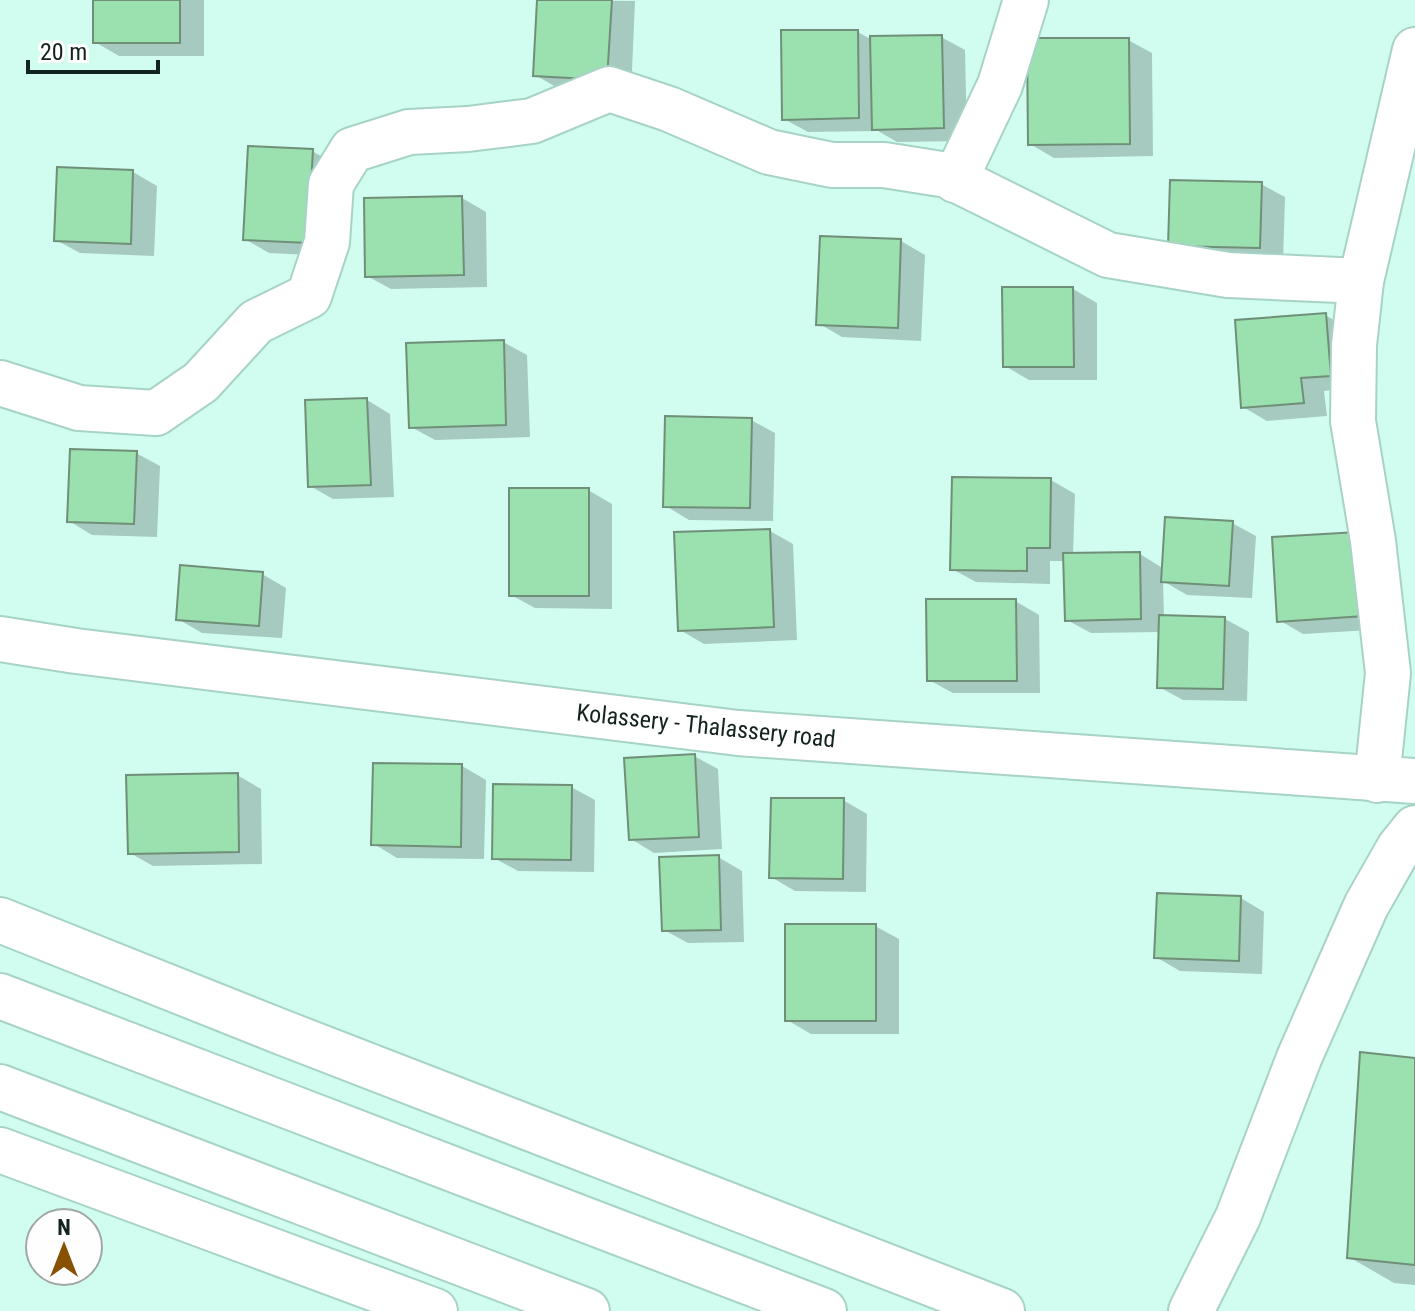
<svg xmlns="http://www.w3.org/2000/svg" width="1415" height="1311" font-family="'Roboto Condensed',sans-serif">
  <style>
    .shadow { fill: #0003 }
    .building { fill: #9ae1af; stroke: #708f78; stroke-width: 2 }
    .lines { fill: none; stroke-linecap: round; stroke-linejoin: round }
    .street-casing { stroke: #a7d3c6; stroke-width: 48 }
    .secondary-casing { stroke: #a7d3c6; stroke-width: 48 }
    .highway-casing { stroke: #a7d3c6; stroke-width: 48 }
    .street { stroke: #fff; stroke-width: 44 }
    .secondary { stroke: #fff; stroke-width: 44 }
    .highway { stroke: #fff; stroke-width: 44 }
    .labels { text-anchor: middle; stroke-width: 7; stroke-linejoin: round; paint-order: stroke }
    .street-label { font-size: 24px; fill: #13241f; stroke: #fefefe }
  </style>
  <rect width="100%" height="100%" fill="#d0fdef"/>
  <g class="shadow">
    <path d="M95,0H204V56H119L95,42Z"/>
    <path d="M539,0L635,1L631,93L558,88L535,75Z"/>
    <path d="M858,32L872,40L941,37L965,50L967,141L897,142L878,131L808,132L784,119Z"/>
    <path d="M1128,40L1152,53L1153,156L1054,158L1030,144Z"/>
    <path d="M312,151L336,165L331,256L269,253L245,239Z"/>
    <path d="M133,172L157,186L154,256L80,253L56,240Z"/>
    <path d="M1261,184L1285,197L1283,261L1170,245Z"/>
    <path d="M462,198L486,212L487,287L391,289L367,276Z"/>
    <path d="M901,241L925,255L921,341L842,337L818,323Z"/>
    <path d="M1073,289L1097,303V380H1029L1005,366Z"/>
    <path d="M1325,315L1349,329L1354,388L1324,391L1327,416L1267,421L1243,407Z"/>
    <path d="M503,342L527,355L530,437L435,440L411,427Z"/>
    <path d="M367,400L390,414L394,497L333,499L310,486Z"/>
    <path d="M751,420L775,433L773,521L689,520L666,506Z"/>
    <path d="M136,453L160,466L157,537L92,535L69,521Z"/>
    <path d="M1051,480L1075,494L1073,555L1140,554L1164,569L1232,523L1256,536L1252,598L1187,595L1163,581L1164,617L1225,619L1249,632L1247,701L1183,700L1159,687L1161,632L1091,633L1067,620L1066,561H1050V584L976,582L952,569Z"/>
    <path d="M588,490L612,504V609L535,608L511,595Z"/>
    <path d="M770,531L793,544L797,640L704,644L680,630Z"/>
    <path d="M1382,547L1387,629L1303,634L1279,620Z"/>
    <path d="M262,574L286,588L282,638L202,633L178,619Z"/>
    <path d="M1015,601L1039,615L1040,693H953L929,680Z"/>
    <path d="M694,756L718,769L722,849L654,853L631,839Z"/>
    <path d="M462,766L486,780L484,859L397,858L374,844Z"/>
    <path d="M237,775L261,789L262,864L153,866L130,853Z"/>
    <path d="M571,787L595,800L594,872L518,871L494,858Z"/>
    <path d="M843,800L867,814L866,892L795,891L771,877Z"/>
    <path d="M718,857L742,871L744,942L688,943L664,930Z"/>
    <path d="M1241,898L1264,912L1262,974L1180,971L1156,957Z"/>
    <path d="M875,926L899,939V1034H811L787,1020Z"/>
    <path d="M1415,1060V1285L1394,1283L1349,1257Z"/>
  </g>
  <g class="building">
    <rect x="93" y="0" width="87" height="43"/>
    <path d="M537,0H612L607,80L533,76Z"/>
    <path d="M781,30H858L859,118L782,120Z"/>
    <path d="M942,35L944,128L872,130L870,36Z"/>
    <path d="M1027,38H1129L1130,144L1028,145Z"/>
    <path d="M248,146L313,149L308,243L243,240Z"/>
    <path d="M57,167L133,170L131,244L54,241Z"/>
    <path d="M1170,180L1262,182L1260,248L1168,246Z"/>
    <path d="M462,196L464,275L365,277L364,198Z"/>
    <path d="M820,236L901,239L898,328L816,325Z"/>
    <path d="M1002,287H1073L1074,367H1003Z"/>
    <path d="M1326,313L1331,376L1301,378L1304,403L1241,408L1235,320Z"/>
    <path d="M504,340L506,425L409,428L406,343Z"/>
    <path d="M367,398L371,485L308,487L305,400Z"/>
    <path d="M665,416L752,418L750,508L663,507Z"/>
    <path d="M70,449L137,451L134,524L67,522Z"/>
    <path d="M952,477L1051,478L1050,548H1027V571L950,570Z"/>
    <rect x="509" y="488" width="80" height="108"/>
    <path d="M1165,517L1233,521L1229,586L1161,582Z"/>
    <path d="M770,529L774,627L678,631L674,532Z"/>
    <path d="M1358,532L1364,616L1277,622L1272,537Z"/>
    <path d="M1140,552L1141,619L1065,621L1063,553Z"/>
    <path d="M180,565L263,572L259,626L176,620Z"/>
    <path d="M926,599H1016L1017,681H927Z"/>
    <path d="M1159,615L1225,617L1223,689L1157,688Z"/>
    <path d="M695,754L699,837L629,840L624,758Z"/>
    <path d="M373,763L462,764L461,847L371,845Z"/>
    <path d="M238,773L239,852L128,854L126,775Z"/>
    <path d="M493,784L572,785L571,860L492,859Z"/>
    <path d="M771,798H844L843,879L769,878Z"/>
    <path d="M719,855L721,930L662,931L659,857Z"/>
    <path d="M1157,893L1241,896L1239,961L1154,958Z"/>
    <rect x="785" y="924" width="91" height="97"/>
    <path d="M1360,1052L1415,1058V1265L1347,1258Z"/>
  </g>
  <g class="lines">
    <g class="street-casing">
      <g id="street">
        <path d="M955,180L1000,85L1026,0"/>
        <path d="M0,383L79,408L156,413L201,382L256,322L309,296L327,242L331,184L352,150L409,132L468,129L532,121L609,89L669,109L769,152L832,165H884L947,175L1108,255L1228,275L1361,281"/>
        <path d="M1377,780L1388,673L1373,541L1353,421L1354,345L1361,281L1415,50"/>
        <path d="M1191,1311L1238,1217L1299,1058L1366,906L1399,848L1415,828"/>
      </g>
    </g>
    <g class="secondary-casing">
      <g id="secondary">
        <path d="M0,639L76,651L738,733L1415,781"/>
        <path d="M0,920L284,1033L1002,1311"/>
        <path d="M0,1150L435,1311"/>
      </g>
    </g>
    <g class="highway-casing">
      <g id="highway">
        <path d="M0,996L824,1311"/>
        <path d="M0,1087L587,1311"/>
      </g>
    </g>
    <use href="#street" class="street"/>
    <use href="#secondary" class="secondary"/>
    <use href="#highway" class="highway"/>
  </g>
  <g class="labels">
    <g class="street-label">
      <text transform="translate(706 726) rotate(6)" y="8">Kolassery - Thalassery road</text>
    </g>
  </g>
  <g transform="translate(64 1247)"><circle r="38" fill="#fefefe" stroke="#a0a7a5" stroke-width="2"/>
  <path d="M0-6L14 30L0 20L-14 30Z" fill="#885101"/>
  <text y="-12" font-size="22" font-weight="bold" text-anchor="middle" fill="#13241f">N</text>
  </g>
  <path d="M28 60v12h130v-12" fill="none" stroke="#13241f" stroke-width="4"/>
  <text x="40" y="60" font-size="24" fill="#13241f" stroke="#fefefe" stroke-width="6" paint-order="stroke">20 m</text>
</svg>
